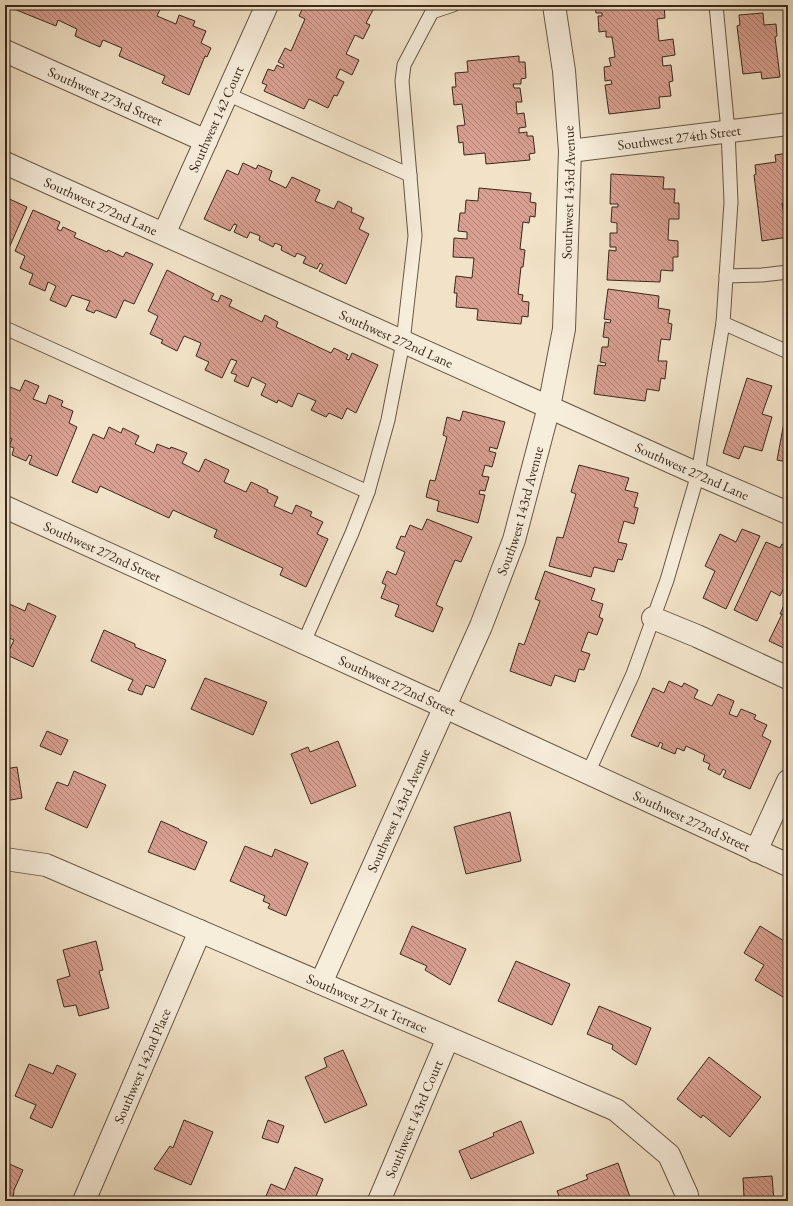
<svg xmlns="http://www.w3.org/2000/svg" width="793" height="1206" font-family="'EB Garamond',serif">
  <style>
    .building { fill: url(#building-back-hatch); stroke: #39281b }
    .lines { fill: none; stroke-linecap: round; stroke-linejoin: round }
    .service-casing { stroke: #675746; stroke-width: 15 }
    .minor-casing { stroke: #675746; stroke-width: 24 }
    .service { stroke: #f7eddb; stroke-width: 13 }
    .minor { stroke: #f7eddb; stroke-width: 22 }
    .labels { text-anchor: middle; stroke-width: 3; stroke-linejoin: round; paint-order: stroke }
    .street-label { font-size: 14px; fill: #39281b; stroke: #f7eddb }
  </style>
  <defs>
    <pattern id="building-back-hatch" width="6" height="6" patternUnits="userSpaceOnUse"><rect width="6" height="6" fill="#d9a092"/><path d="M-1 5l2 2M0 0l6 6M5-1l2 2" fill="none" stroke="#b18276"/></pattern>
  </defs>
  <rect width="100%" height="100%" fill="#f2e3c8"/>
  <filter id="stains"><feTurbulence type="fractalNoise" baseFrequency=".005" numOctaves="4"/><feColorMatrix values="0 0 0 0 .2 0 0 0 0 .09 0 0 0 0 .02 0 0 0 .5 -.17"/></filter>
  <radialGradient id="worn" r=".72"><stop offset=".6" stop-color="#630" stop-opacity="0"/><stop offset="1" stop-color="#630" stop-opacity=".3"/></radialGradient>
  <g class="building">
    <path d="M5,5H162L157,16L176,24L179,15L195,21L193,26L206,31L201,43L211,48L207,57L205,56L189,95L162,83L165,76L119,56L122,48L103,40L100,47L75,36L77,29L58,20L56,26L9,7L6,13H5Z"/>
    <path d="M304,5H362L373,10L366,23L370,25L363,39L355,35L346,54L359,60L352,75L340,69L336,78L344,82L337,96L334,95L328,108L309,99L304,109L264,91L267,85L262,83L268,69L274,71L277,65L283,68L284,65L278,62L285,48L291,51L305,19L299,16Z"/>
    <path d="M595,5H664L665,18L657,19L659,41L673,39L675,55L662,57L663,66L671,65L673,81L669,82L671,96L659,97L660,108L609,114L605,85L612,84L611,80L605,81L604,67L611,66L609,58L615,57L612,37H606V31L599,32L598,16H602V13H596Z"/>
    <path d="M763,13L764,25L776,24L777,36L775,37L780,77L762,79L761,72L743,74L737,26L740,25L739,15Z"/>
    <path d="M784,43H788V75H787Z"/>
    <path d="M519,56V62H525L526,78L521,79V84H513L514,88H520L522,102H516L517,114L524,113L526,127L519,128V133L527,132V136H533L535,153L529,154L530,160L486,164L485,153L464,155L463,142L459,143L457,126L465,125L462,104L454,105L452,87H456L455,73L468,72L467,61Z"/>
    <path d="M788,153V202L782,203L788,237L762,241L754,175L756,174L755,165L776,162L775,155Z"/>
    <path d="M243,163L256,169L258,165L272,171L269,180L286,188L292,177L320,190L315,201L334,209L338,201L352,208L351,212L364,218L359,229L369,234L346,284L319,271L323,265L320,263L317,269L303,263L306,257L297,253L295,257L281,250L282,246L275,243L273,247L259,240L260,236L250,232L247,238L234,232L237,225L234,224L230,231L204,219L227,170L238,175Z"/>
    <path d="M611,174L664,177L663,189H675L674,203H679V219H669L668,240L678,241V257H673V271L661,270L660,282L607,280L609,250L616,251V247H610V233H617V223L611,222L612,207H618V204H610Z"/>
    <path d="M479,188L531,193L530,202L536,203L535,217L530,216L529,223L523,222L520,249L525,250L523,267H521L518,294L523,295L522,301L529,302L528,317L522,316L521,324L477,320L478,309L456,307L457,293H454L456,276L472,278L474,258L453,257L454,238L467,239V232L458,231L460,213H465L466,200L478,201Z"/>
    <path d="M5,197L27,207L9,248L5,246Z"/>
    <path d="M33,210L60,222L57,229L61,231L63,227L76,233L74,237L107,252L108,250L123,257L126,252L153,264L134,304L124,300L116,318L96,310L94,313L86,310L90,301L72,295L66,307L50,300L56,286L48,282L45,291L29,284L33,274L20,268L25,256L15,251Z"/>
    <path d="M167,270L214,294L211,299L218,302L221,295L232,300L229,306L262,322L265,315L278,322L276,327L331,353L334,348L348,355L346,359L349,360L352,353L378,365L356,413L347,408L342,419L329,413L326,417L311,410L316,401L298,393L292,407L278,400L277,403L261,395L266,384L252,377L248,387L234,381L237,375L231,373L237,361L231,359L222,378L205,370L209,362L196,356L201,343L184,336L177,351L161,343L163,340L150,334L158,316L148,311Z"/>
    <path d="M608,289L659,296L658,308L670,310L668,323L672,324L670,340L661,339L658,361H667L665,379L661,378L659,391L647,389L645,401L594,394L598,365L605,366L606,363L600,362L602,347H608L609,338L603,337L605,322L610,323L611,320L604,319Z"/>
    <path d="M747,378L772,386L762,414L772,417L762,451L744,446L739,459L723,453Z"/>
    <path d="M25,380L39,386L33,399L46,404L49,395L63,401L61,406L73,411L69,423L77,427L57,476L29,464L32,456L29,455L26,461L12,455L14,448L9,446L12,439L5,436V385L20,391Z"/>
    <path d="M788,409V462L777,460L785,417H787Z"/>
    <path d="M463,411L505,422L497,449L490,447L489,451L496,453L492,467L485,465L482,476L489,477L485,491L480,490L479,494L485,495L478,523L437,511L439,501L426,497L430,480L435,481L447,437L443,435L447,417L460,421Z"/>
    <path d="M109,427L121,433L123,428L139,436L135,444L154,453L157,444L170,449L171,447L187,453L182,463L199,472L205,459L229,470L224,482L246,492L251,482L268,490L267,492L278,497L274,506L292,514L296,505L312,512L310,516L323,522L317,534L328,539L306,587L280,575L283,568L214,537L217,530L173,510L169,518L100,486L97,493L72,482L93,434L104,439Z"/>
    <path d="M579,465L629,478L625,490L638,493L634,507L638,508L634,524L624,521L618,542L627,544L622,560L618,559L614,572L594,567L591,577L549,566L557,537L563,538L576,494L571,492Z"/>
    <path d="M427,519L472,537L461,562L455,560L436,605L443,608L433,632L395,616L399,605L381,598L386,585L382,583L387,571L396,575L405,552L396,548L401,536L405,537L410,525L422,530Z"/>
    <path d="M742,529L760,536L726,609L703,598L715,571L705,566L720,534L736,542Z"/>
    <path d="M766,542L780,548L782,544L788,547V579L780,596L771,591L757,621L734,610Z"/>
    <path d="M545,571L595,589L591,600L603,604L599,617L603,619L597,635L588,632L581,651L590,654L584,670L579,669L575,682L555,675L551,686L510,671L519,643L524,645L540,601L535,599Z"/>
    <path d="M788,596V650L769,641L782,614H780Z"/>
    <path d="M5,602L25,611L28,603L56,616L33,667L7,655L14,640L5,636Z"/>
    <path d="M104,630L135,644V647L166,660L154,688L146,685L142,695L128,690L133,680L91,661Z"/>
    <path d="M205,678L267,702L253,735L191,709Z"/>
    <path d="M669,681L682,687L684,683L698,690L694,698L712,706L718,694L734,701L729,714L737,717L741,709L756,715L754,719L767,725L762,736L771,741L750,789L723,777L726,771L723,769L720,775L708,769L710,764L703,761L705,755L686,746L684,751L677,748L675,754L661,748L663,744L660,742L658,747L631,736L653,688L664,693Z"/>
    <path d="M47,731L68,740L61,755L40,746Z"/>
    <path d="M338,741L356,786L311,804L291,754L308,747L310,752Z"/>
    <path d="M17,767L22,798L5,801V769Z"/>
    <path d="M74,771L106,785L87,828L45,809L57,782L68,786Z"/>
    <path d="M510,812L521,861L466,874L454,827Z"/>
    <path d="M161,821L179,829V830L207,842L195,870L148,852Z"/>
    <path d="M245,846L272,857L275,849L308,863L286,916L268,908L270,904L263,901L265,896L230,881Z"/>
    <path d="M412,926L466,949L450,985L425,970L427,966L400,954Z"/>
    <path d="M760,926L784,941L788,935V1000L755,980L764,965L744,953Z"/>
    <path d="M96,941L103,970L99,971L109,1008L79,1016L76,1005L64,1007L57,980L70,976L63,950Z"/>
    <path d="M516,961L570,984L552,1025L498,1001Z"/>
    <path d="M599,1006L651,1028L636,1065L612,1049L613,1045L587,1034Z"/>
    <path d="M343,1050L367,1105L325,1123L305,1077L327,1067L324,1058Z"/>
    <path d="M709,1057L761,1097L730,1137L703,1115L701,1118L677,1099Z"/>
    <path d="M29,1064L53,1074L57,1065L76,1074L52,1128L30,1118L36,1105L15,1096Z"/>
    <path d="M184,1120L213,1132L191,1185L154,1169L170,1146L173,1148Z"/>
    <path d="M268,1120L284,1126L278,1143L262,1138Z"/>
    <path d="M521,1121L534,1153L471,1179L459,1151L494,1136L493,1133Z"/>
    <path d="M5,1162L23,1170L14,1190L13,1201H5Z"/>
    <path d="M618,1163L631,1200L561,1201L557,1191L588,1179L586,1175Z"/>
    <path d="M295,1167L323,1179L314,1201H264L271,1184L285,1190Z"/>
    <path d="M772,1176L774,1201H741V1197H744L743,1178Z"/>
  </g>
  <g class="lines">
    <g class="service-casing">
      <g id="service">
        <path d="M227,94L410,175"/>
        <path d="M726,276L762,275L788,272"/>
        <path d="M723,323L788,352"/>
        <path d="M5,328L368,492"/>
        <path d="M304,642L352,533L368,492L388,420L403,342L415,236L402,81L404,65L432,12L453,5"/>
        <path d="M588,773L633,674L667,580L698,474L723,323L731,202L728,131L716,5"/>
      </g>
    </g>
    <g class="minor-casing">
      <g id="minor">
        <path id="s1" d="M5,51L206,141"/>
        <path id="s2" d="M570,151L788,124"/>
        <path id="s3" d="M5,163L698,474L788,513"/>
        <path id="s4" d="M164,234L267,5"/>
        <path id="s5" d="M5,507L445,707L788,865"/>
        <path d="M653,618L697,636L788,678"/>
        <path d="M756,851L788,781"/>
        <path id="s6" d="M5,859L46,865L616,1110L669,1155L687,1195L686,1201"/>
        <path id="s7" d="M321,983L481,626L514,540L549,407L564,329L570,151L564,71L554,5"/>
        <path id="s8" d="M84,1201L200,931"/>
        <path id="s9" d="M379,1201L448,1038"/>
      </g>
    </g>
    <use href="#service" class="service"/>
    <use href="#minor" class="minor"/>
  </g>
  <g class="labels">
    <g class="street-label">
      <text dy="5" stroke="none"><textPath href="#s1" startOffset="110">Southwest 273rd Street</textPath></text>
      <text dy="5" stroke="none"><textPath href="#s4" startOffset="126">Southwest 142 Court</textPath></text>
      <text dy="5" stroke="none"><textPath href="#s2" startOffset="110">Southwest 274th Street</textPath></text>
      <text dy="5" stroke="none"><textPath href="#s7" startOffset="837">Southwest 143rd Avenue</textPath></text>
      <text dy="5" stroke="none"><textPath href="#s3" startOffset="105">Southwest 272nd Lane</textPath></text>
      <text dy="5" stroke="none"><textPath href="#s3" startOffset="429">Southwest 272nd Lane</textPath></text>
      <text dy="5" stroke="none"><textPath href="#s3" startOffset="753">Southwest 272nd Lane</textPath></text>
      <text dy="5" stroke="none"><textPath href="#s7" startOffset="513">Southwest 143rd Avenue</textPath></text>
      <text dy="5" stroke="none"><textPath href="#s5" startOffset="107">Southwest 272nd Street</textPath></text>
      <text dy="5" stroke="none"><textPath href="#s5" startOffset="431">Southwest 272nd Street</textPath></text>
      <text dy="5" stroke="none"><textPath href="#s7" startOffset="189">Southwest 143rd Avenue</textPath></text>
      <text dy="5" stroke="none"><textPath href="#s5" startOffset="755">Southwest 272nd Street</textPath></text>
      <text dy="5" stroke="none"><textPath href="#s6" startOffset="391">Southwest 271st Terrace</textPath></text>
      <text dy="5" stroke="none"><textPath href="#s8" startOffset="147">Southwest 142nd Place</textPath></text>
      <text dy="5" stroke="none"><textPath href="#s9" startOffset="89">Southwest 143rd Court</textPath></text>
    </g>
  </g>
  <rect width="793" height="1206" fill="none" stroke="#f2e3c8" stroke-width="20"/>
  <rect x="6" y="6" width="781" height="1194" fill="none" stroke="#39281b" stroke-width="2"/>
  <rect x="10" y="10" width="773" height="1186" fill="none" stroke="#39281b"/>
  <rect width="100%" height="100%" filter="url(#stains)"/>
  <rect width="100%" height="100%" fill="url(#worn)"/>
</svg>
